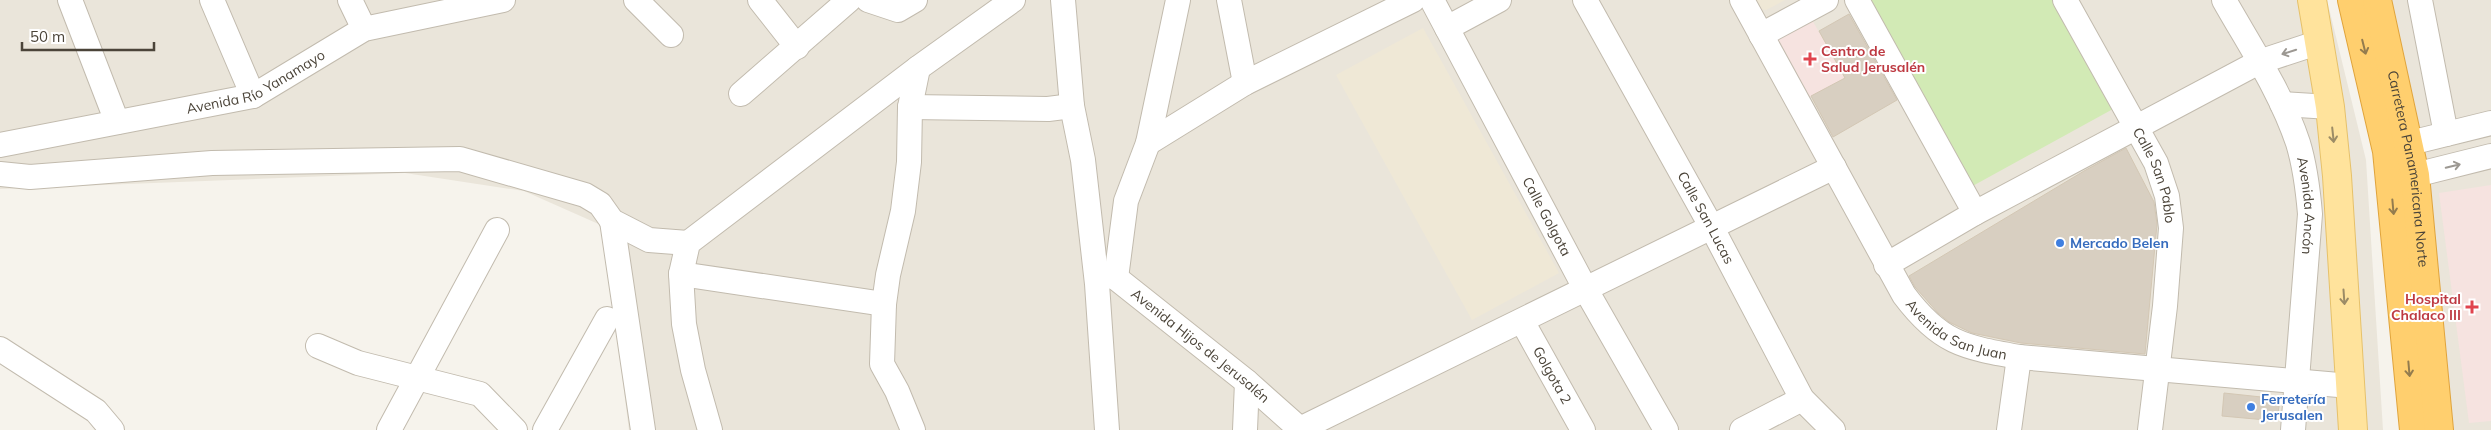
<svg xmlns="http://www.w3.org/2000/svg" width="2491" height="430" font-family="Mulish,sans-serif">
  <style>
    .residential { fill: #eae5da }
    .education { fill: #efe8d6 }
    .medical { fill: #f6e3e0 }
    .green { fill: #d2eab5 }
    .building { fill: #d8cfc1; stroke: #d3c7b4 }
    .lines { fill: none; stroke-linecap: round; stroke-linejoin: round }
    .minor-casing { stroke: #c2bbae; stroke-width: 26 }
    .major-casing { stroke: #e6c16a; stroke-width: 30 }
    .highway-casing { stroke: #e0a43c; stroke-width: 30 }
    .minor { stroke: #fff; stroke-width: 24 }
    .major { stroke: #ffe39c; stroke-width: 28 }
    .highway { stroke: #ffcf6e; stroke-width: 28 }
    .oneway { stroke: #937c4e }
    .oneway2 { stroke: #9c9892 }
    .oneway3 { stroke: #9c8c66 }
    .health-dot { fill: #e0444e; stroke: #fff; stroke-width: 2 }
    .shop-dot { fill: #3f7fe0; stroke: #fff; stroke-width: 2 }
    .labels { text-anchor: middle; stroke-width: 4; stroke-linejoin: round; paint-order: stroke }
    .health-label { font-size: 14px; font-weight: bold; fill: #be3a42; stroke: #fff; text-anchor: start }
    .street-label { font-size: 14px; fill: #4b4439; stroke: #fff }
    .shop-label { font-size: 14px; font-weight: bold; fill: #366cbe; stroke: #fff; text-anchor: start }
  </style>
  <rect width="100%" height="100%" fill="#f6f3ec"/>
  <g class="residential">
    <path d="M0,0H2327L2366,160L2383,430H629L603,226L524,191L405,173L0,189Z"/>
    <path d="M2391,0H2491V430H2444L2435,309L2406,66Z"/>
  </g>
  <g class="education">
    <path d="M1752,0H1785L1766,10L1757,9Z"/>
    <path d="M1423,28L1559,273L1472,320L1336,75Z"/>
  </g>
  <g class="medical">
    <path d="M1811,18L1845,78L1808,98L1774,39Z"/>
    <path d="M2491,185V421L2469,423L2439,193Z"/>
  </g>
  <path class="green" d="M1867,0H2053L2113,109L1969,188Z"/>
  <g class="building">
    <path d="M1849,14L1897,100L1833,137L1811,96L1845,78L1819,31Z"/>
    <path d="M2126,148L2154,202L2157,224L2145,354L2021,343L1972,333L1949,322L1938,313L1915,287L1909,276L2084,171Z"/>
    <path d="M2224,393L2280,399L2277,421L2222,416Z"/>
  </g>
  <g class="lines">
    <g class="minor-casing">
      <g id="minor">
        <path d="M70,0L117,122"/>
        <path d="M212,0L253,96"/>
        <path d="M350,0L364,29"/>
        <path d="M636,0L671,35"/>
        <path d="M760,0L797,47"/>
        <path d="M868,0L898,10L915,0"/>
        <path d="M1063,0L1072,106L1083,160L1097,284L1107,430"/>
        <path d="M1229,0L1245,83"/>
        <path id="s1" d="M1432,0L1586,290L1666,430"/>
        <path id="s2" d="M1585,0L1711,226L1802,399L1833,430"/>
        <path id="s3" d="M1742,0L1904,295C1940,343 1963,347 2019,357L2350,386"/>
        <path d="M1857,0L1975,213"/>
        <path id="s4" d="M2065,0L2156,163L2167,196L2171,228L2165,306L2150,430"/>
        <path id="s5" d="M2224,0C2250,46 2281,92 2298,143C2305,166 2308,190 2310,214L2293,430"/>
        <path d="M2420,0L2446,134"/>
        <path d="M1447,28L1499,0"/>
        <path d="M1761,35L1826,0"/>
        <path d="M741,94L849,0"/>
        <path d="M2282,104L2330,107"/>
        <path d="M910,107L1048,109L1072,106"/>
        <path d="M1148,143L1245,83L1413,0"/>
        <path d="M2410,143L2491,123"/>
        <path id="s6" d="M0,145L253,96L364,29L503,0"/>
        <path d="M0,174L30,177L212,163L460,159L585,195L600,204L612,221L649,240L688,243"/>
        <path d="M2415,175L2491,156"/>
        <path d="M612,221L643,430"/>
        <path d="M1886,265L1975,213L2259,62L2320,42"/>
        <path id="s7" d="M1101,273L1116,278L1247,382L1301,430"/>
        <path d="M681,274L884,304"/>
        <path d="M1116,278L1126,201L1148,143L1178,0"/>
        <path id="s8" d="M1522,321L1583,430"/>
        <path d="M318,346L358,363L480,394L515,430"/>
        <path d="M0,349L96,411L112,430"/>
        <path d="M1300,429L1834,167"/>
        <path d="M389,430L497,230"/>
        <path d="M545,430L607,319"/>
        <path d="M710,430L693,370L684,324L681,274L688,243L918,68L1013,0"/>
        <path d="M913,430L897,391L882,364L884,304L888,275L903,211L909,162L910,107L918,68"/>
        <path d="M1245,430L1247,382"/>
        <path d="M1742,430L1802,399"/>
        <path d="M2009,430L2019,357"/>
      </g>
    </g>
    <g class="major-casing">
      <path id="major" d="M2312,0L2330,107L2337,176L2353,430"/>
    </g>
    <g class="highway-casing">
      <g id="highway">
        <path d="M2352,0L2387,151L2414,430"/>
        <path id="s9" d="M2377,0L2415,175L2439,430"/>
      </g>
    </g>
    <use href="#minor" class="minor"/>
    <use href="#major" class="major"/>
    <use href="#highway" class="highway"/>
  </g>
  <defs><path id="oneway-shaft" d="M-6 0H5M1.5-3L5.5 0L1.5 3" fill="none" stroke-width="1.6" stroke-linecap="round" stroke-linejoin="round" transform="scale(1.25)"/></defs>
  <g class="oneway">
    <use href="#oneway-shaft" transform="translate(2364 47) rotate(76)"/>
    <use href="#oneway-shaft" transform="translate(2393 207) rotate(85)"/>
    <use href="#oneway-shaft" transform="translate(2409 369) rotate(85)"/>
  </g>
  <g class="oneway2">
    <use href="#oneway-shaft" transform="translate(2289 52) rotate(162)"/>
    <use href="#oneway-shaft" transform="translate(2453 166) rotate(-14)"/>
  </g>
  <g class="oneway3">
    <use href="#oneway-shaft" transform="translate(2333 135) rotate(84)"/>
    <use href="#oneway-shaft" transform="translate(2344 297) rotate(86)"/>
  </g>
  <g class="health-dot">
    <path d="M1807.5 51.5h5v5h5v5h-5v5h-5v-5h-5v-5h5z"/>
    <path d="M2469.5 299.5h5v5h5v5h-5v5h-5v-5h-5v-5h5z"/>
  </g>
  <g class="shop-dot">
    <circle cx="2060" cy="243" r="5"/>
    <circle cx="2251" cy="407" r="5"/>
  </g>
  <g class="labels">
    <g class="health-label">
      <text x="1821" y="56">Centro de<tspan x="1821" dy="16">Salud Jerusalén</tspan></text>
      <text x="2461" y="304" text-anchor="end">Hospital<tspan x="2461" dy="16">Chalaco III</tspan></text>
    </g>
    <g class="street-label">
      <text dy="5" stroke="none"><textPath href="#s6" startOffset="265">Avenida Río Yanamayo</textPath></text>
      <text dy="5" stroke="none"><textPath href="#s9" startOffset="172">Carretera Panamericana Norte</textPath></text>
      <text dy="5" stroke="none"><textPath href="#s4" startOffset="198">Calle San Pablo</textPath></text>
      <text dy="5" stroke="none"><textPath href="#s5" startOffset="225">Avenida Ancón</textPath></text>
      <text dy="5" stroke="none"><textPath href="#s1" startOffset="245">Calle Golgota</textPath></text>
      <text dy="5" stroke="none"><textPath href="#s2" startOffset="249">Calle San Lucas</textPath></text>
      <text dy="5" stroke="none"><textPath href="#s3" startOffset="402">Avenida San Juan</textPath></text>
      <text dy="5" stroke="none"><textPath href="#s7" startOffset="124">Avenida Hijos de Jerusalén</textPath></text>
      <text dy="5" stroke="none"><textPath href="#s8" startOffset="62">Golgota 2</textPath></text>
    </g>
    <g class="shop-label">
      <text x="2070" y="248">Mercado Belen</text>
      <text x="2261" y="404">Ferretería<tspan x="2261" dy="16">Jerusalen</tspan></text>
    </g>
  </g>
  <path d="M22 42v8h132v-8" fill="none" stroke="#4b4439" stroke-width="2.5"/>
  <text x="30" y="42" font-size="15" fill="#4b4439" stroke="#ffffff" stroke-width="4" paint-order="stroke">50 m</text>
</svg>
